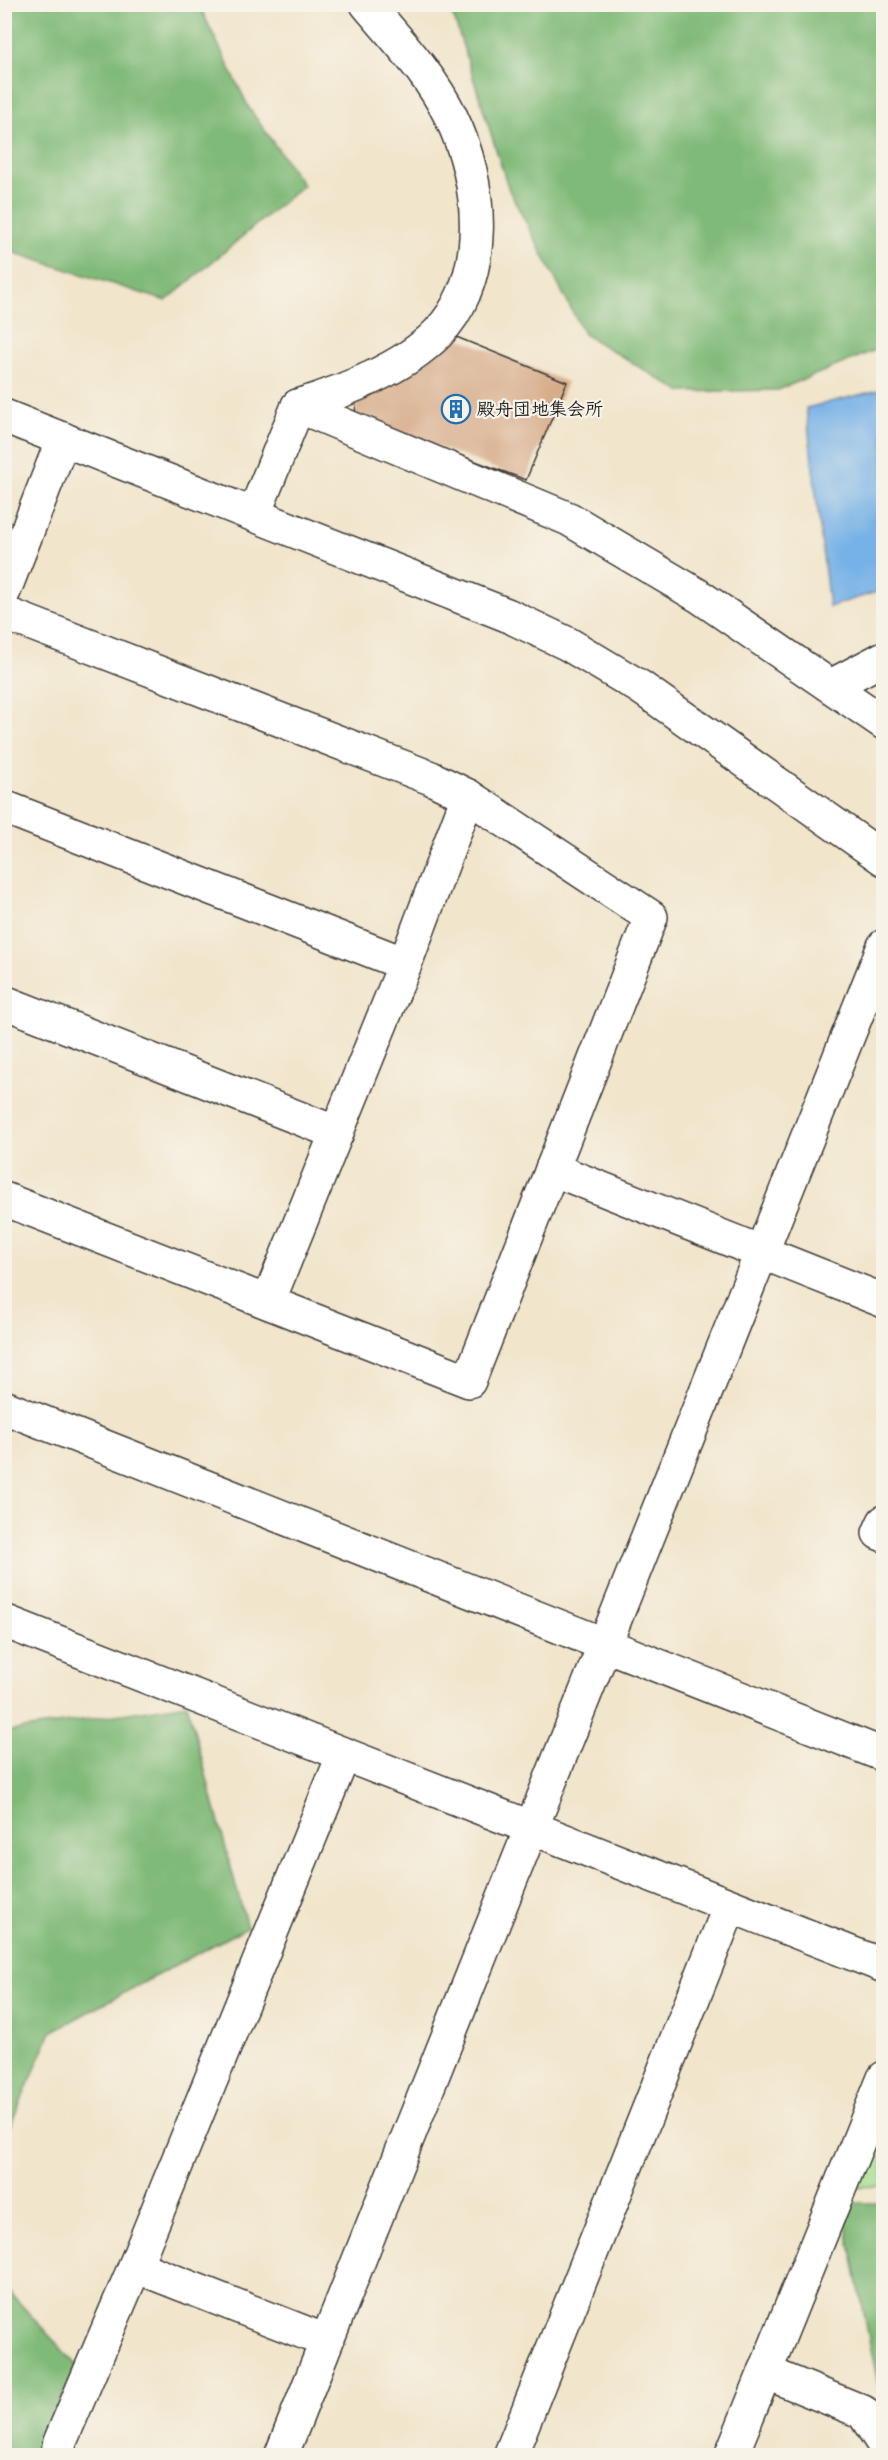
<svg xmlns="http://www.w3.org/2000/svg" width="888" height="2460" font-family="'Patrick Hand','Klee One',sans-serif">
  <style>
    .green { fill: #a0da8d; stroke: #5e7b54; stroke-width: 1.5 }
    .forest { fill: #80ba78; stroke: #4e6b4a; stroke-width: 1.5 }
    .water { fill: #76b1e7; stroke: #496682; stroke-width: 1.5 }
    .building { fill: #d7ac8a }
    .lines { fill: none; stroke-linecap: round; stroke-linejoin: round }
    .minor-casing { stroke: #3c3a36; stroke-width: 36 }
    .minor { stroke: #fff; stroke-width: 33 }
    .labels { text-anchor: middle; stroke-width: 4.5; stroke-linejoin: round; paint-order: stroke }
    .poi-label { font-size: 18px; font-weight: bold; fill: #1c1c1c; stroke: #f7f3e8; text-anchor: start }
  </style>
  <rect width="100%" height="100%" fill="#f7f3e8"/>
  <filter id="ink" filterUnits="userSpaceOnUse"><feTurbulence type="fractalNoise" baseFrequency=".0167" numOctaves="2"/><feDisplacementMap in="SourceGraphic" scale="12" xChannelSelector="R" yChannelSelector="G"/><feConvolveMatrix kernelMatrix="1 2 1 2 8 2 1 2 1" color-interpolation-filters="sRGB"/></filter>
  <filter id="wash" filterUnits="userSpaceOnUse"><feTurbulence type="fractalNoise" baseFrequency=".008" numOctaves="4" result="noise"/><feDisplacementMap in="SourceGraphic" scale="24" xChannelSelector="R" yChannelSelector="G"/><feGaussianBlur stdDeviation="1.35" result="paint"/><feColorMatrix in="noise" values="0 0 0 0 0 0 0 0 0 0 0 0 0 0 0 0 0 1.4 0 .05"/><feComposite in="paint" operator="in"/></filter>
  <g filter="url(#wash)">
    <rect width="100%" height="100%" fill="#f1e5cb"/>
    <path class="green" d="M883,2120V2186L854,2187Z"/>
    <g class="forest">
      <path d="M4,5H199L249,108L303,185L166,301L5,250Z"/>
      <path d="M444,5H883V347L778,390L681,392L584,334L509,190L454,18Z"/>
      <path d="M187,1704L247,1927L51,2032L5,2138V1732Z"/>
      <path d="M842,2203H883V2403L881,2399Z"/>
      <path d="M4,2286L76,2365L38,2455H5Z"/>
    </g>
    <path class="water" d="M883,389V590L829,607L806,408Z"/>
    <g id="blocks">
      <path class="building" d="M454,336L567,382L526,480L355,416L356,402L415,371Z"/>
    </g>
  </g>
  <g filter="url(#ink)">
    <use href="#blocks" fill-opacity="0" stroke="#3c3a36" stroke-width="1.5"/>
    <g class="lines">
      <g class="minor-casing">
        <g id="minor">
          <path d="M298,406L569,519L699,596L884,723"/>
          <path d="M298,406C344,391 403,369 438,333C491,277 483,182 451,117C431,75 397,40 367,4"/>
          <path d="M4,416L507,615L568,644L640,687L884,859"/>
          <path d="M254,514L298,406"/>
          <path d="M4,591L63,439"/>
          <path d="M4,613L431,778L468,796L651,917L469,1381L4,1199"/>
          <path d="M831,686L884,658"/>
          <path d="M4,807L405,964"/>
          <path d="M4,1002L337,1133"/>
          <path d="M552,1169L884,1301"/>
          <path d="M268,1302L405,964L468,796"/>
          <path d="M4,1407L884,1755"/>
          <path d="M884,1522L879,1533L884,1535"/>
          <path d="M4,1621L884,1966"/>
          <path d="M135,2266L326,2341"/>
          <path d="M765,2372L863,2412L884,2445"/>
          <path d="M57,2456L60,2442L135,2266L344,1754"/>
          <path d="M281,2456C480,1952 686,1451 884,946"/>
          <path d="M510,2456L730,1906"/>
          <path d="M731,2456L884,2078"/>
        </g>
      </g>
      <use href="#minor" class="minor"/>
    </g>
  </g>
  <defs>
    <g id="building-ring" transform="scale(1.5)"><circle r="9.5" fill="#f7f3e8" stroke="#1f6fb2" stroke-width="1.5"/><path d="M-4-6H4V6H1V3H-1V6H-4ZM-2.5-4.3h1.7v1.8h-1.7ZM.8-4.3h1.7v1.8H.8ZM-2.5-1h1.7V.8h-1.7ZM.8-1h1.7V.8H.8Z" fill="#1f6fb2"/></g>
  </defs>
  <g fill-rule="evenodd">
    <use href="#building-ring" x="456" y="409"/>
  </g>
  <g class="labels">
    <g class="poi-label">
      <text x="477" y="415">殿舟団地集会所</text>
    </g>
  </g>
  <rect width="888" height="2460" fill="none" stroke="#f7f3e8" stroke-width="24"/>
</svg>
